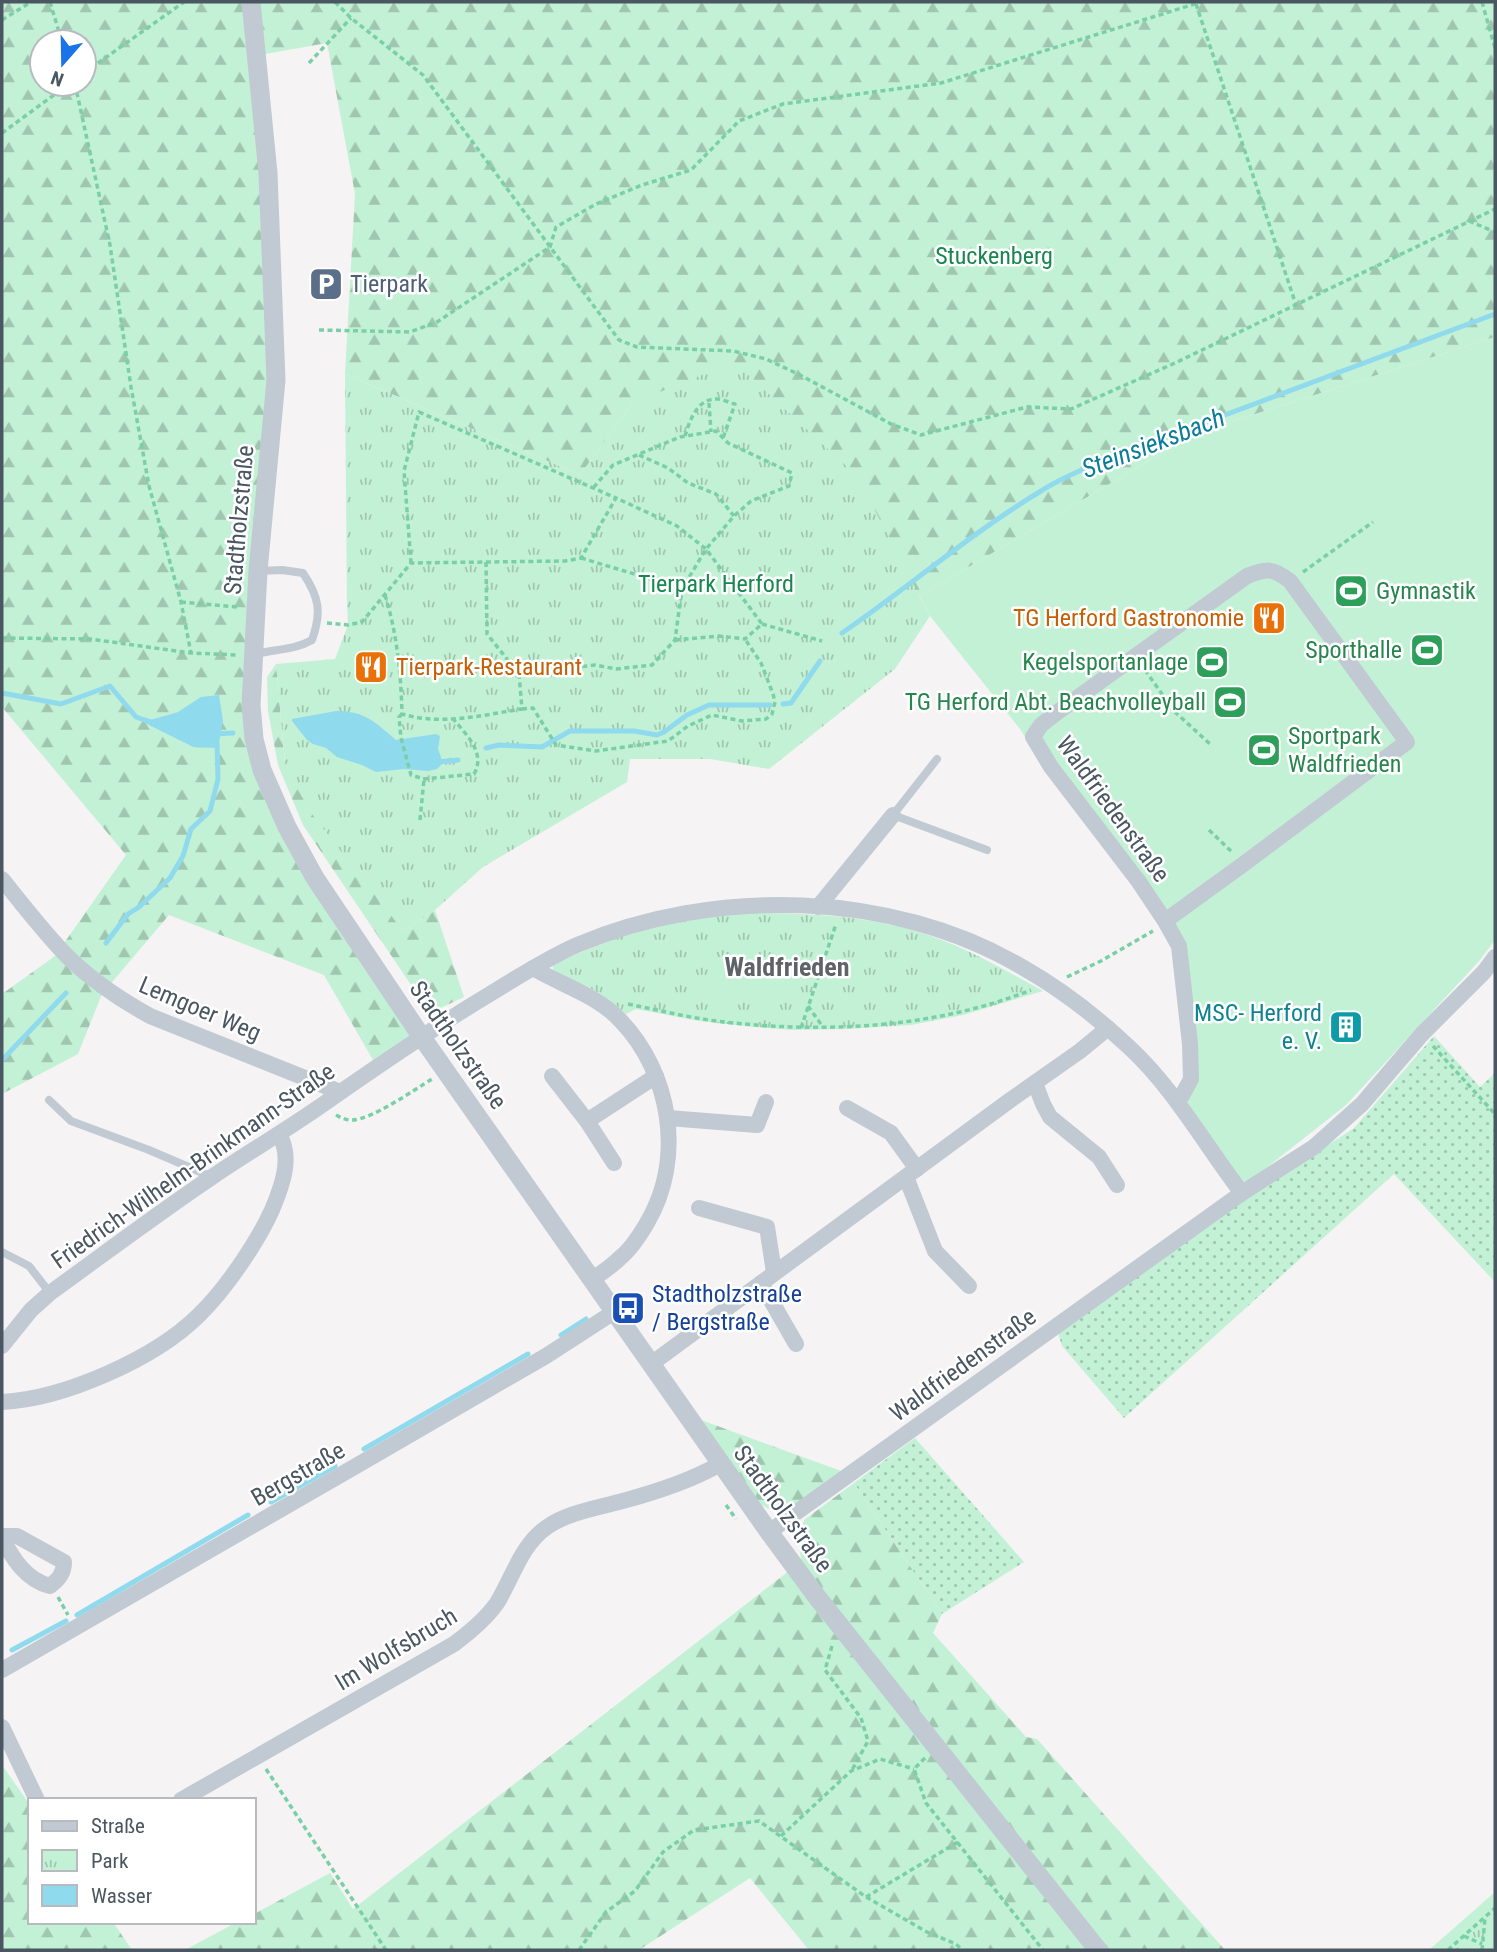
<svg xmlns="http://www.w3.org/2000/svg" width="1497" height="1952" font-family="'Roboto Condensed',sans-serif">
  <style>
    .grass { fill: url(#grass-dots) }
    .forest { fill: url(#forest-firs); fill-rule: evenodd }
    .park { fill: url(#park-tufts) }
    .pitch { fill: #c3f1d5 }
    .water { fill: #90daee }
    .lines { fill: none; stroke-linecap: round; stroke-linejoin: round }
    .stream { stroke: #90daee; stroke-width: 5 }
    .path { stroke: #7ad0a6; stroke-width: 3.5; stroke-dasharray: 5 3.5; stroke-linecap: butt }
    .service { stroke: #c1cad2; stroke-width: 8 }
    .minor { stroke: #c1cad2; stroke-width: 16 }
    .tertiary { stroke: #c1cad2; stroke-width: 19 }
    .labels { text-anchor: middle; stroke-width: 5; stroke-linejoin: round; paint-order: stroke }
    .park-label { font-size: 24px; fill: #17864f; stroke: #fff }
    .service-label { font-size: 24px; fill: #4e5e75; stroke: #fff; text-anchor: start }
    .street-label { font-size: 24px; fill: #4a5661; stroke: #fff }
    .leisure-label { font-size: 24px; fill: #27864d; stroke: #fff; text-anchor: end }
    .food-label { font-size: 24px; fill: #c56008; stroke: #fff; text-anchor: end }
    .culture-label { font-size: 24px; fill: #0d838f; stroke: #fff; text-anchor: end }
    .transit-label { font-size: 24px; fill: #164399; stroke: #fff; text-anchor: start }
    .water-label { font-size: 26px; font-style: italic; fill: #0c7c9b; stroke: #fff }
    .neighbourhood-label { font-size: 26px; font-weight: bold; fill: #5f6368; stroke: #fff }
  </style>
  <defs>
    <pattern id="grass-dots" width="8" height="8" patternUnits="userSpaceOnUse" patternTransform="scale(1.75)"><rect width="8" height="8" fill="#c3f1d5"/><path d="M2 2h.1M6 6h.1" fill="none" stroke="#a0c6b0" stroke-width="1.8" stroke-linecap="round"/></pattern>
    <pattern id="forest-firs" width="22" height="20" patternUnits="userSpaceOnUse" patternTransform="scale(1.75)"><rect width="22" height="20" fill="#c3f1d5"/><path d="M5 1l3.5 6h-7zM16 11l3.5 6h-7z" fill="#a0c6b0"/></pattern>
    <pattern id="park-tufts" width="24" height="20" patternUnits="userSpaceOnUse" patternTransform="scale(1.75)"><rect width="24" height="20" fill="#c3f1d5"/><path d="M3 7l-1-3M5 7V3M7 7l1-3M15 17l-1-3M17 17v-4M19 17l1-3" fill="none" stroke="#a0c6b0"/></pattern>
  </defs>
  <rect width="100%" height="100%" fill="#f5f3f3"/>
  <g class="grass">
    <path d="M1434,1036L1480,1087L1495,1073V1282L1394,1174L1124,1418L1062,1346L1058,1333L1250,1196L1354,1128Z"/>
    <path d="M915,1438L1024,1562L942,1614L854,1483Z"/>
  </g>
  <g class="forest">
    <path d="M2,2H1495V337L1194,434L920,596L916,591L633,403L580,475L345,374L355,194L327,43L249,57L264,172L269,372L255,772L410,1035L373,1060L324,975L169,915L102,994L78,1054L2,1094V994L55,956L126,855L2,707ZM42,42H84V84H42ZM178,712L193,747L144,722Z"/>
    <path d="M276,664L285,763L403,931L435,910L464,997L430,1013L303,825L278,765L268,711L267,677Z"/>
    <path d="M701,1420L844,1472L791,1509L773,1511L758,1503Z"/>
    <path d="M854,1483L942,1614L933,1633L1026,1737L1037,1739L1225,1950H809L750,1878L639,1950H185L237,1922H254V1914L330,1873L353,1909L785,1574L801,1558L798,1540L804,1520Z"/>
    <path d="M2,1765L30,1805V1922H113L132,1950H2Z"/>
  </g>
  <g class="park">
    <path d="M721,367L744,371L857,476L930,616L895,669L769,769L710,759H630L627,782L483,867L435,910L403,931L312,814L285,763L276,664L335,659L348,625L347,605L345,374L580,475L633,403Z"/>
    <path d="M737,913C796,913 855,914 912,930C959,943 1001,968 1043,991L963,1015L911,1025L848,1029L792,1030L754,1027L699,1021L636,1009L626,1014C614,1003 599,992 584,985C574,981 562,979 553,972V965L557,962L614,939L679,920Z"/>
    <path d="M1495,1892V1946L1491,1950H1429Z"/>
  </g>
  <g class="pitch">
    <path d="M1495,337V940L1480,960L1346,1105L1241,1188L1188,1109L1189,1074L1173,944L1153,908L1047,772L1020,729L930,616L920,596L1194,434Z"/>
    <path d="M718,957L794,964L791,1003L714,995Z"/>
  </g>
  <g class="water">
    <path d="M219,695L223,721L218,748L193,747L143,722L178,712L201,697Z"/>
    <path d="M336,711C365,711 375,722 396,740L436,734L440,736L438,749L443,763L437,769L428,771L404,769L376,772L362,765L337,757L326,748L313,744L307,740L292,721V719Z"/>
  </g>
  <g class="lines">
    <g class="stream">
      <path d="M842,633C909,587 971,533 1041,491C1059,479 1080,471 1099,462L1495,314"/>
      <path d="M2,693L61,704L110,686L136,717L151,722"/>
      <path d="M783,704L791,703L820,661"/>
      <path d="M214,734L233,733"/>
      <path d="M486,748L499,745L542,747L570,731H634L657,735L664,732L687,715L709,705H770"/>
      <path d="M438,762L458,760"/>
      <path d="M106,943L128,914L139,907L170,878L183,856L191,829L210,811L218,779L217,742"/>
      <path d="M2,1060L66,993"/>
      <path d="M561,1335L586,1319"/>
      <path d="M364,1449L528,1354"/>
      <path d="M271,1502L335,1466"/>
      <path d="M77,1615L248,1515"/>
      <path d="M12,1650L66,1621"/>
    </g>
    <g class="path">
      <path d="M50,2L62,42"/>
      <path d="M335,2L351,18L423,75L619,340L637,347L733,351L766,359L800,375L891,424L921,435L1027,407L1071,409L1175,363L1495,209"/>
      <path d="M1482,2L1495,48"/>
      <path d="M1196,4L1296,305"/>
      <path d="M2,20L31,2"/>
      <path d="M309,63L351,18"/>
      <path d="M84,73L184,2"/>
      <path d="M75,84L110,245L131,387L149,486L181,602L191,653"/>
      <path d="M2,133L69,84"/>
      <path d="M1469,221L1495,232"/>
      <path d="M319,330L410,332L437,322L550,247L556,227L596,204L642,185L691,170L739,121L783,104L941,83L1201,2"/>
      <path d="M709,403L711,432"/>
      <path d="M685,436C690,420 697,398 718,399C723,399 730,403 735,404L723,438"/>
      <path d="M639,455L668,468L688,483L716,494L734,516"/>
      <path d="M581,558L651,579"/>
      <path d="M486,562L487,634L519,674L595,665L616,669L652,665L675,640L682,589L706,549L734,516L751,501L789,486L792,473L728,443L716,431L680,437L613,465L593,488"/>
      <path d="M411,563L404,471L419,412L616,498"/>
      <path d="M1303,572L1373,522"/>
      <path d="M385,595C397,633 401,674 402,714C442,726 482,715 522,709L519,674"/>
      <path d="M181,602L238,607"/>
      <path d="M327,623L348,625L362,622L411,563L565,561L581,558L616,498L677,526L706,549L762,624L745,639L719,636L675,640"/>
      <path d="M762,624L822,641"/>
      <path d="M2,638L90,639L191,653L237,655"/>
      <path d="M1145,670L1174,711L1210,744"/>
      <path d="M522,709L533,708L556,745L596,751L668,741L688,726L712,715L742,721L766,719L772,714L775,702L773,694L761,663L745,639"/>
      <path d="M402,714L399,717L401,738L411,775L424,779L474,774C486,754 467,735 454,720"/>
      <path d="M420,820L424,779"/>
      <path d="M1209,830L1233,853"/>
      <path d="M1067,977L1101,961L1153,931"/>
      <path d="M628,1004C663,1011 698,1020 734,1023C832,1033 938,1027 1031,990"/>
      <path d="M808,1006L823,1027"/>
      <path d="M801,1028L836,924"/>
      <path d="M1433,1046L1495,1114"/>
      <path d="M336,1115C341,1118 346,1120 352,1120C371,1120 414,1090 432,1079"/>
      <path d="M726,1505L736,1519"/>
      <path d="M58,1597L68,1615"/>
      <path d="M832,1646L825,1670L861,1718L868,1741L852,1770"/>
      <path d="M925,1758L914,1769L926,1803L1043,1950"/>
      <path d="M266,1769L386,1950"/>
      <path d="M781,1836L851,1771L880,1759L914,1769"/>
      <path d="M866,1897L958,1842"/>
      <path d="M1464,1936L1482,1944"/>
      <path d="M579,1950L606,1912L635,1891L663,1852L694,1830L759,1821L866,1897L927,1932L956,1944L962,1950"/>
      <path d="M1448,1950L1495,1908"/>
      <path d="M1482,1950L1485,1918"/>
    </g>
    <g class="service">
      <path d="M256,654C275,649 295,650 312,640C322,612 319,597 303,573L282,570L258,571"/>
      <path d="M937,759L893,815L987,850"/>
      <path d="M49,1100L71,1121L149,1150L212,1177"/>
      <path d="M2,1252L29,1266L50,1293"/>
    </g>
    <g class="minor">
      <path d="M2,879C24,906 45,934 70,959C94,982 121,1000 150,1016L340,1092"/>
      <path d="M818,907L893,815"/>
      <path d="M1165,921L1245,863L1407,742L1290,581C1273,568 1267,568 1247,576L1059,711L1041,725L1033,737L1051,767L1139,882L1165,921L1179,946L1190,1044L1191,1079L1178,1103"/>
      <path d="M533,968C561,985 597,995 620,1020C671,1073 685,1158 647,1223C640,1235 632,1248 621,1257C612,1266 602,1273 591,1280"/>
      <path d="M552,1076L587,1121L614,1163"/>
      <path d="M1035,1083L1043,1104L1050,1117L1099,1157L1117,1185"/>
      <path d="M847,1108L891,1133L917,1169"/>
      <path d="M668,1118L757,1125L766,1102"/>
      <path d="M587,1121L656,1076"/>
      <path d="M906,1177L935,1251L969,1286"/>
      <path d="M699,1208L767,1227L774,1272"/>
      <path d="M761,1283L796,1344"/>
      <path d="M2,1346L31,1310L50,1293C104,1254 157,1214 212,1177C249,1152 288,1129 325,1103C379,1065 433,1028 490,994C518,977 547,958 577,945C714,887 892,890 1022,967C1061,989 1097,1017 1130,1048C1175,1090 1205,1145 1242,1193"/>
      <path d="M651,1364L1009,1101L1080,1051L1108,1028"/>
      <path d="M2,1402C63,1399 155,1359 199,1315C225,1290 257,1243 272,1210C282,1186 293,1158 279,1134"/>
      <path d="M769,1532L1242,1193L1314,1147L1362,1104L1422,1034L1484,972L1495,957"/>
      <path d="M2,1536H17L64,1562C64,1573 59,1579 50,1586C26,1580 13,1559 2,1538"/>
      <path d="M2,1670L356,1466L546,1356L614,1312"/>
      <path d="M2,1727L37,1800"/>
      <path d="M181,1800L454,1644C470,1632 486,1619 497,1603C513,1577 521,1545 547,1527C567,1513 596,1508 619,1502C653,1493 689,1482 720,1464"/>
    </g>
    <path class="tertiary" d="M251,2L268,173L276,380L258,571L251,705L254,739L262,770L287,827L315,878L421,1036L769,1532L817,1597L1098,1950"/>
  </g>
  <defs>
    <g id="parking-square" transform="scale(1.75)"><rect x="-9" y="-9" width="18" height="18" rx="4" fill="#5c6f8a" stroke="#fff"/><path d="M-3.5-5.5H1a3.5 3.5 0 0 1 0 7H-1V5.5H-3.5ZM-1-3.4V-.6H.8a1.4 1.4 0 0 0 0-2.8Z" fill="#fff"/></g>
    <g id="stadium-square" transform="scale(1.75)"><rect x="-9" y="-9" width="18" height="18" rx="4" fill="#2e9e5b" stroke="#fff"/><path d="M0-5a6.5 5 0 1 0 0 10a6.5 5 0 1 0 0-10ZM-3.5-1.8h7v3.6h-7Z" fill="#fff"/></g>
    <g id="restaurant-square" transform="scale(1.75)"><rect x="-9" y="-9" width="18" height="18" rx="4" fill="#e8710a" stroke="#fff"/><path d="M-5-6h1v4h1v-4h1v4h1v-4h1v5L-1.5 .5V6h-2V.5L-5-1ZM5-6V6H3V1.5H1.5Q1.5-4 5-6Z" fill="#fff"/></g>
    <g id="building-square" transform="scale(1.75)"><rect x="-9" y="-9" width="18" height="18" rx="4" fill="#0f9aa8" stroke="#fff"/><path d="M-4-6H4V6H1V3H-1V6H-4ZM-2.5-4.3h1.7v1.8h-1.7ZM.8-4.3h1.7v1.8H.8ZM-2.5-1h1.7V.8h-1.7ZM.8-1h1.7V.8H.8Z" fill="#fff"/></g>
    <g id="bus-square" transform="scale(1.75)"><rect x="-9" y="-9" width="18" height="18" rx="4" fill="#1a4fb4" stroke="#fff"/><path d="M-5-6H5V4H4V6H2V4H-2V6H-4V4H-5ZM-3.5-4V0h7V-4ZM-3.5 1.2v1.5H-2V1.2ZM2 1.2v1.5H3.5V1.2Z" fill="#fff"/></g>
  </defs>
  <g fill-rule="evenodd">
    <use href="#parking-square" x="326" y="284"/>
    <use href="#stadium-square" x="1351" y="591"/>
    <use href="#restaurant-square" x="1269" y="618"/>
    <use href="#stadium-square" x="1427" y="650"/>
    <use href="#stadium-square" x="1212" y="662"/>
    <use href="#restaurant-square" x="371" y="667"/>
    <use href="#stadium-square" x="1230" y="702"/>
    <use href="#stadium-square" x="1264" y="750"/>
    <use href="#building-square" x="1346" y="1027"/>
    <use href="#bus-square" x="628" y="1308"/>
  </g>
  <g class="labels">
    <g class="park-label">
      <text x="994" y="264">Stuckenberg</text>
      <text x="716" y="592">Tierpark Herford</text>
    </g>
    <g class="service-label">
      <text x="350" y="292">Tierpark</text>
    </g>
    <g class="street-label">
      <text transform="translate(239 520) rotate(-85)" y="8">Stadtholzstraße</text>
      <text transform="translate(1113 809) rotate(54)" y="8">Waldfriedenstraße</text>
      <text transform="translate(200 1009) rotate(23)" y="8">Lemgoer Weg</text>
      <text transform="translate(458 1045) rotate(55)" y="8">Stadtholzstraße</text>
      <text transform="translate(193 1166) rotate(-35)" y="8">Friedrich-Wilhelm-Brinkmann-Straße</text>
      <text transform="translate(963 1365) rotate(-36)" y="8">Waldfriedenstraße</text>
      <text transform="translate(298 1474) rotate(-30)" y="8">Bergstraße</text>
      <text transform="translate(783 1509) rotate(54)" y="8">Stadtholzstraße</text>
      <text transform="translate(396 1649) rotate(-31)" y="8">Im Wolfsbruch</text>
    </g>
    <g class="leisure-label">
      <text x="1376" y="599" text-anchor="start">Gymnastik</text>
      <text x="1402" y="658">Sporthalle</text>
      <text x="1188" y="670">Kegelsportanlage</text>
      <text x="1206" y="710">TG Herford Abt. Beachvolleyball</text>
      <text x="1288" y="744" text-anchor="start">Sportpark<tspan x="1288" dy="28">Waldfrieden</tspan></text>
    </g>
    <g class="food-label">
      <text x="1244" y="626">TG Herford Gastronomie</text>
      <text x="396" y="675" text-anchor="start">Tierpark-Restaurant</text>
    </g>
    <g class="culture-label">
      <text x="1322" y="1021">MSC- Herford<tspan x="1322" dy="28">e. V.</tspan></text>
    </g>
    <g class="transit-label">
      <text x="652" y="1302">Stadtholzstraße<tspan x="652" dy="28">/ Bergstraße</tspan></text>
    </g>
    <g class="water-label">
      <text transform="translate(1153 443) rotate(-21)" y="9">Steinsieksbach</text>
    </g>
    <g class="neighbourhood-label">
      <text x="787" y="976">Waldfrieden</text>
    </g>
  </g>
  <rect width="1497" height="1952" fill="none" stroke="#4a5661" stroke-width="7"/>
  <rect x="28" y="1798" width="228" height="126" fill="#ffffff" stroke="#b7bbc0" stroke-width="2"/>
  <rect x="42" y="1821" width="35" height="10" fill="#c1cad2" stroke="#b7bbc0" stroke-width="2"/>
  <text x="91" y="1833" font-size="21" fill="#4a5661">Straße</text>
  <rect x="42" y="1850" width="35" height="21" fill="url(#park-tufts)" stroke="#b7bbc0" stroke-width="2"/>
  <text x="91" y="1868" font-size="21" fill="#4a5661">Park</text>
  <rect x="42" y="1885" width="35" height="21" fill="#90daee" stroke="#b7bbc0" stroke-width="2"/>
  <text x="91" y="1903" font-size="21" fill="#4a5661">Wasser</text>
  <g transform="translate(63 63) rotate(200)"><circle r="33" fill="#ffffff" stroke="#b7bbc0" stroke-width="2"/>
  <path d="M0-5L12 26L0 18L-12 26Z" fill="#1a73e8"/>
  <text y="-10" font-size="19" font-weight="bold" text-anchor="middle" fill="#4a5661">N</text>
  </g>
</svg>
